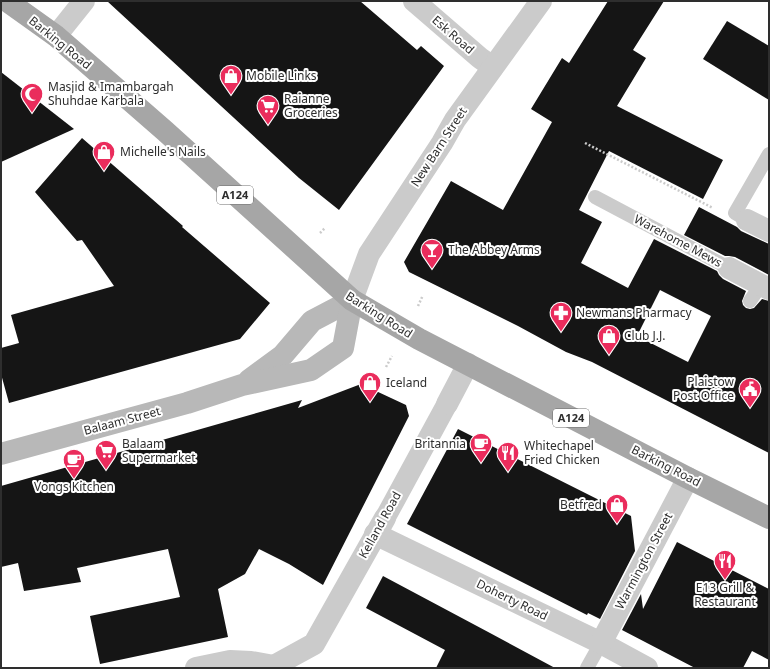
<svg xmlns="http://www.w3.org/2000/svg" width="770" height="669" font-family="'Noto Sans',sans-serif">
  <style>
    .building { fill: #151515; fill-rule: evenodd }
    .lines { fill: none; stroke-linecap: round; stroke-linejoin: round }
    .path { stroke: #cbcbcb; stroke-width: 2.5; stroke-dasharray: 2 2; stroke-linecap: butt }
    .service { stroke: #cbcbcb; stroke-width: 14 }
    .pedestrian { stroke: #cbcbcb; stroke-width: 21 }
    .minor { stroke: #cbcbcb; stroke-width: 22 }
    .tertiary { stroke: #cbcbcb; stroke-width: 22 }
    .secondary { stroke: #b8b8b8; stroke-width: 22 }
    .primary { stroke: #a6a6a6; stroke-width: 22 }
    .labels { text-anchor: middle; stroke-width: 4; stroke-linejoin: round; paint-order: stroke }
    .shield { fill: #fff; stroke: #6d6d6d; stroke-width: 1 }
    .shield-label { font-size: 11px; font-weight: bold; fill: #2e2e2e }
    .street-label { font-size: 12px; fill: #2e2e2e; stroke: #fff }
    .poi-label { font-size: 12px; fill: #2e2e2e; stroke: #fff; text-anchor: start }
  </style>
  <rect width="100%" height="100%" fill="#fff"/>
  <g class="building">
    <path d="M107,1H360L417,50L421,46L444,66L339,210L299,178Z"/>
    <path d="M608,1H664L633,50L646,58L617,106L723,160L703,199L609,151L579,210L602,222L581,263L628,288L654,239L717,271L719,275L723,279L746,291L742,301L743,305L746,308L750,309L754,308L762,299L769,301V453L592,362L566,352L518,326L409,272L404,262L451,181L503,210L552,122L531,109L562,58L569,63ZM660,290L711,316L688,362L637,336Z"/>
    <path d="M727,21L769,46V100L703,59Z"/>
    <path d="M1,72L74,129L1,162Z"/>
    <path d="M82,138L183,226L182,227L270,303L240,339L9,403L1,374V348L19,343L11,315L114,286L82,240L77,241L35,192Z"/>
    <path d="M699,207L737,227L741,231L769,244V275L735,257L729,256H725L684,235Z"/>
    <path d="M361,384L406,405L409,416L323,585L289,564L259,549L245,574L218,589L228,637L100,664L90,616L180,597L168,549L77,568L81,582L24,591L18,563L1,567V486L302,400L298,408Z"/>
    <path d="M458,429L631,516L635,551L600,619L588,613L587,615L407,524Z"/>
    <path d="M677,542L769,589V660L752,651L743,668H695L622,630L641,594L643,609Z"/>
    <path d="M383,576L490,633L555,668H436L445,650L366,608Z"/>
  </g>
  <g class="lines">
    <g class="path">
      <path d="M585,143L713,208"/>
      <path d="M320,233L325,228"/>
      <path d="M418,306L423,295"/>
      <path d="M386,367L392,356"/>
    </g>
    <g class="service">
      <path d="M595,197L729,268"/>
      <path d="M747,220L735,213L769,154"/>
      <path d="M750,301L761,285"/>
      <path d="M587,668L601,643"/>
    </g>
    <path class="pedestrian" d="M385,518L447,404"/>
    <g class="minor">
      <path d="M414,1L480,58L493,67"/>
      <path d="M56,36L84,1"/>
      <path d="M747,220L769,231"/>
      <path d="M729,268L769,289"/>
      <path d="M447,404L468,364"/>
      <path d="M375,534L601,643L647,668"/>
      <path d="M601,643L688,478"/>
      <path d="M196,668L230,661L251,662L274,666"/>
      <path d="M274,668V666L314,644L385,518"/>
    </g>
    <path class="tertiary" d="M352,300L369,254L442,143L455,120L541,1"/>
    <g class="secondary">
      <path d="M249,380L283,355L312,321L352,300"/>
      <path d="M1,454L187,403L242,385L311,370L343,348L352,300"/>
    </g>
    <path class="primary" d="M7,1L56,36L165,131L352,300L419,339L688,478L769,518"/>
  </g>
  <defs>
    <g id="shop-pin" transform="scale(1.15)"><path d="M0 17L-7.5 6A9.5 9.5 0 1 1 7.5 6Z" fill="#ea2c5c" stroke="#fff"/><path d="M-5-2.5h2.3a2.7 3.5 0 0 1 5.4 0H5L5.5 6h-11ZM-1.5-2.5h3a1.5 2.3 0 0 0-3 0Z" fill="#fff"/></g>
    <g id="mosque-pin" transform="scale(1.15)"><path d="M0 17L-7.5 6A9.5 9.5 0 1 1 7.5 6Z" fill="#ea2c5c" stroke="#fff"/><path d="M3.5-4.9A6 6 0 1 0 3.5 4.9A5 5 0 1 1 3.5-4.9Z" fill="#fff"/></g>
    <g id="supermarket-pin" transform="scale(1.15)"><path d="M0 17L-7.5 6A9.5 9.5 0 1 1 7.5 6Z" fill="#ea2c5c" stroke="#fff"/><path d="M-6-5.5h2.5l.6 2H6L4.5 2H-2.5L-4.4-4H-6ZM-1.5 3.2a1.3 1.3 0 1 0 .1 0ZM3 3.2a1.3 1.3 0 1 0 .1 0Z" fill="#fff"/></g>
    <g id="bar-pin" transform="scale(1.15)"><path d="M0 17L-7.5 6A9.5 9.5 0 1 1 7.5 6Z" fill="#ea2c5c" stroke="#fff"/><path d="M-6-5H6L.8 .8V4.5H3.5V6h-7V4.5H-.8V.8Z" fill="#fff"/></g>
    <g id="pharmacy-pin" transform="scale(1.15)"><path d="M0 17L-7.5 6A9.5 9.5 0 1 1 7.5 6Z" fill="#ea2c5c" stroke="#fff"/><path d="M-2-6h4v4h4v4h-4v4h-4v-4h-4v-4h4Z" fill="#fff"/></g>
    <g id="civic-pin" transform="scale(1.15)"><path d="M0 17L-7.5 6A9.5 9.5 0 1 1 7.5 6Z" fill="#ea2c5c" stroke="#fff"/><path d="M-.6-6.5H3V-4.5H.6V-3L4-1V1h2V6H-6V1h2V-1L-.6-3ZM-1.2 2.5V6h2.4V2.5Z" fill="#fff"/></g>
    <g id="cafe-pin" transform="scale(1.15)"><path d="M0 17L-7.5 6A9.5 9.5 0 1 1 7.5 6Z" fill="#ea2c5c" stroke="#fff"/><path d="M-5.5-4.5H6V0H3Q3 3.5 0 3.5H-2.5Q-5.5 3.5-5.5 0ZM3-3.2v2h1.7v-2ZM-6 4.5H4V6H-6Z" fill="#fff"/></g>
    <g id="restaurant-pin" transform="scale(1.15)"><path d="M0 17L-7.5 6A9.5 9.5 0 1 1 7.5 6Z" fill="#ea2c5c" stroke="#fff"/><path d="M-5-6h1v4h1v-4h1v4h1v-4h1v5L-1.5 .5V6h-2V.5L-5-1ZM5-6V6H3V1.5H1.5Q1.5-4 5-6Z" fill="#fff"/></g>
  </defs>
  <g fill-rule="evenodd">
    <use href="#shop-pin" x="231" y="76"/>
    <use href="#mosque-pin" x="32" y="94"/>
    <use href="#supermarket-pin" x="268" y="106"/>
    <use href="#shop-pin" x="104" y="152"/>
    <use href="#bar-pin" x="432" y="250"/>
    <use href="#pharmacy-pin" x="561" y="313"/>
    <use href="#shop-pin" x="609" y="336"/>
    <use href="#shop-pin" x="370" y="383"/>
    <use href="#civic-pin" x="750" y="389"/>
    <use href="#cafe-pin" x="481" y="444"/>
    <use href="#supermarket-pin" x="106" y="451"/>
    <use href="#restaurant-pin" x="508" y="453"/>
    <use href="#cafe-pin" x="74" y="460"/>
    <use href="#shop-pin" x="617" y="505"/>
    <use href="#restaurant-pin" x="725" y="561"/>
  </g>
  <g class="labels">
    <g class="shield">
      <rect x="217" y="186" width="36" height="18" rx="3"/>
      <rect x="553" y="409" width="36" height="18" rx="3"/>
    </g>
    <g class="shield-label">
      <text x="235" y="199">A124</text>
      <text x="571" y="422">A124</text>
    </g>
    <g class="street-label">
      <text transform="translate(453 35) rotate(41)" y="4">Esk Road</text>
      <text transform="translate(60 43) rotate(39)" y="4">Barking Road</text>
      <text transform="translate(439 147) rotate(-57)" y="4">New Barn Street</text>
      <text transform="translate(678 241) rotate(28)" y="4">Warehome Mews</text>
      <text transform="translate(379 315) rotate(32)" y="4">Barking Road</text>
      <text transform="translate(122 421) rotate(-15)" y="4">Balaam Street</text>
      <text transform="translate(666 466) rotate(27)" y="4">Barking Road</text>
      <text transform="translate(380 525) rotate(-61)" y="4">Kelland Road</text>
      <text transform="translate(644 561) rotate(-62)" y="4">Warmington Street</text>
      <text transform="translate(512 600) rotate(26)" y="4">Doherty Road</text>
    </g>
    <g class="poi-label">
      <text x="246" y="80">Mobile Links</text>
      <text x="48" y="91">Masjid &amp; Imambargah<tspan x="48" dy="14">Shuhdae Karbala</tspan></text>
      <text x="284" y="103">Raianne<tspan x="284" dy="14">Groceries</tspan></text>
      <text x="120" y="156">Michelle's Nails</text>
      <text x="448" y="254">The Abbey Arms</text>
      <text x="576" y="317">Newmans Pharmacy</text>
      <text x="624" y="340">Club J.J.</text>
      <text x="734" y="386" text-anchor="end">Plaistow<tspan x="734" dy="14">Post Office</tspan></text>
      <text x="386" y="387">Iceland</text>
      <text x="122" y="448">Balaam<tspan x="122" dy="14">Supermarket</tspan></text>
      <text x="466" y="448" text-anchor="end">Britannia</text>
      <text x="524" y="450">Whitechapel<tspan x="524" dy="14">Fried Chicken</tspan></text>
      <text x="74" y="491" text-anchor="middle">Vongs Kitchen</text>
      <text x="602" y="509" text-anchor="end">Betfred</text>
      <text x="725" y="592" text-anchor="middle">E13 Grill &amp;<tspan x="725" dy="14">Restaurant</tspan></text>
    </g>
  </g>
  <rect width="770" height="669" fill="none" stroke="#2e2e2e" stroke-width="4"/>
</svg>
